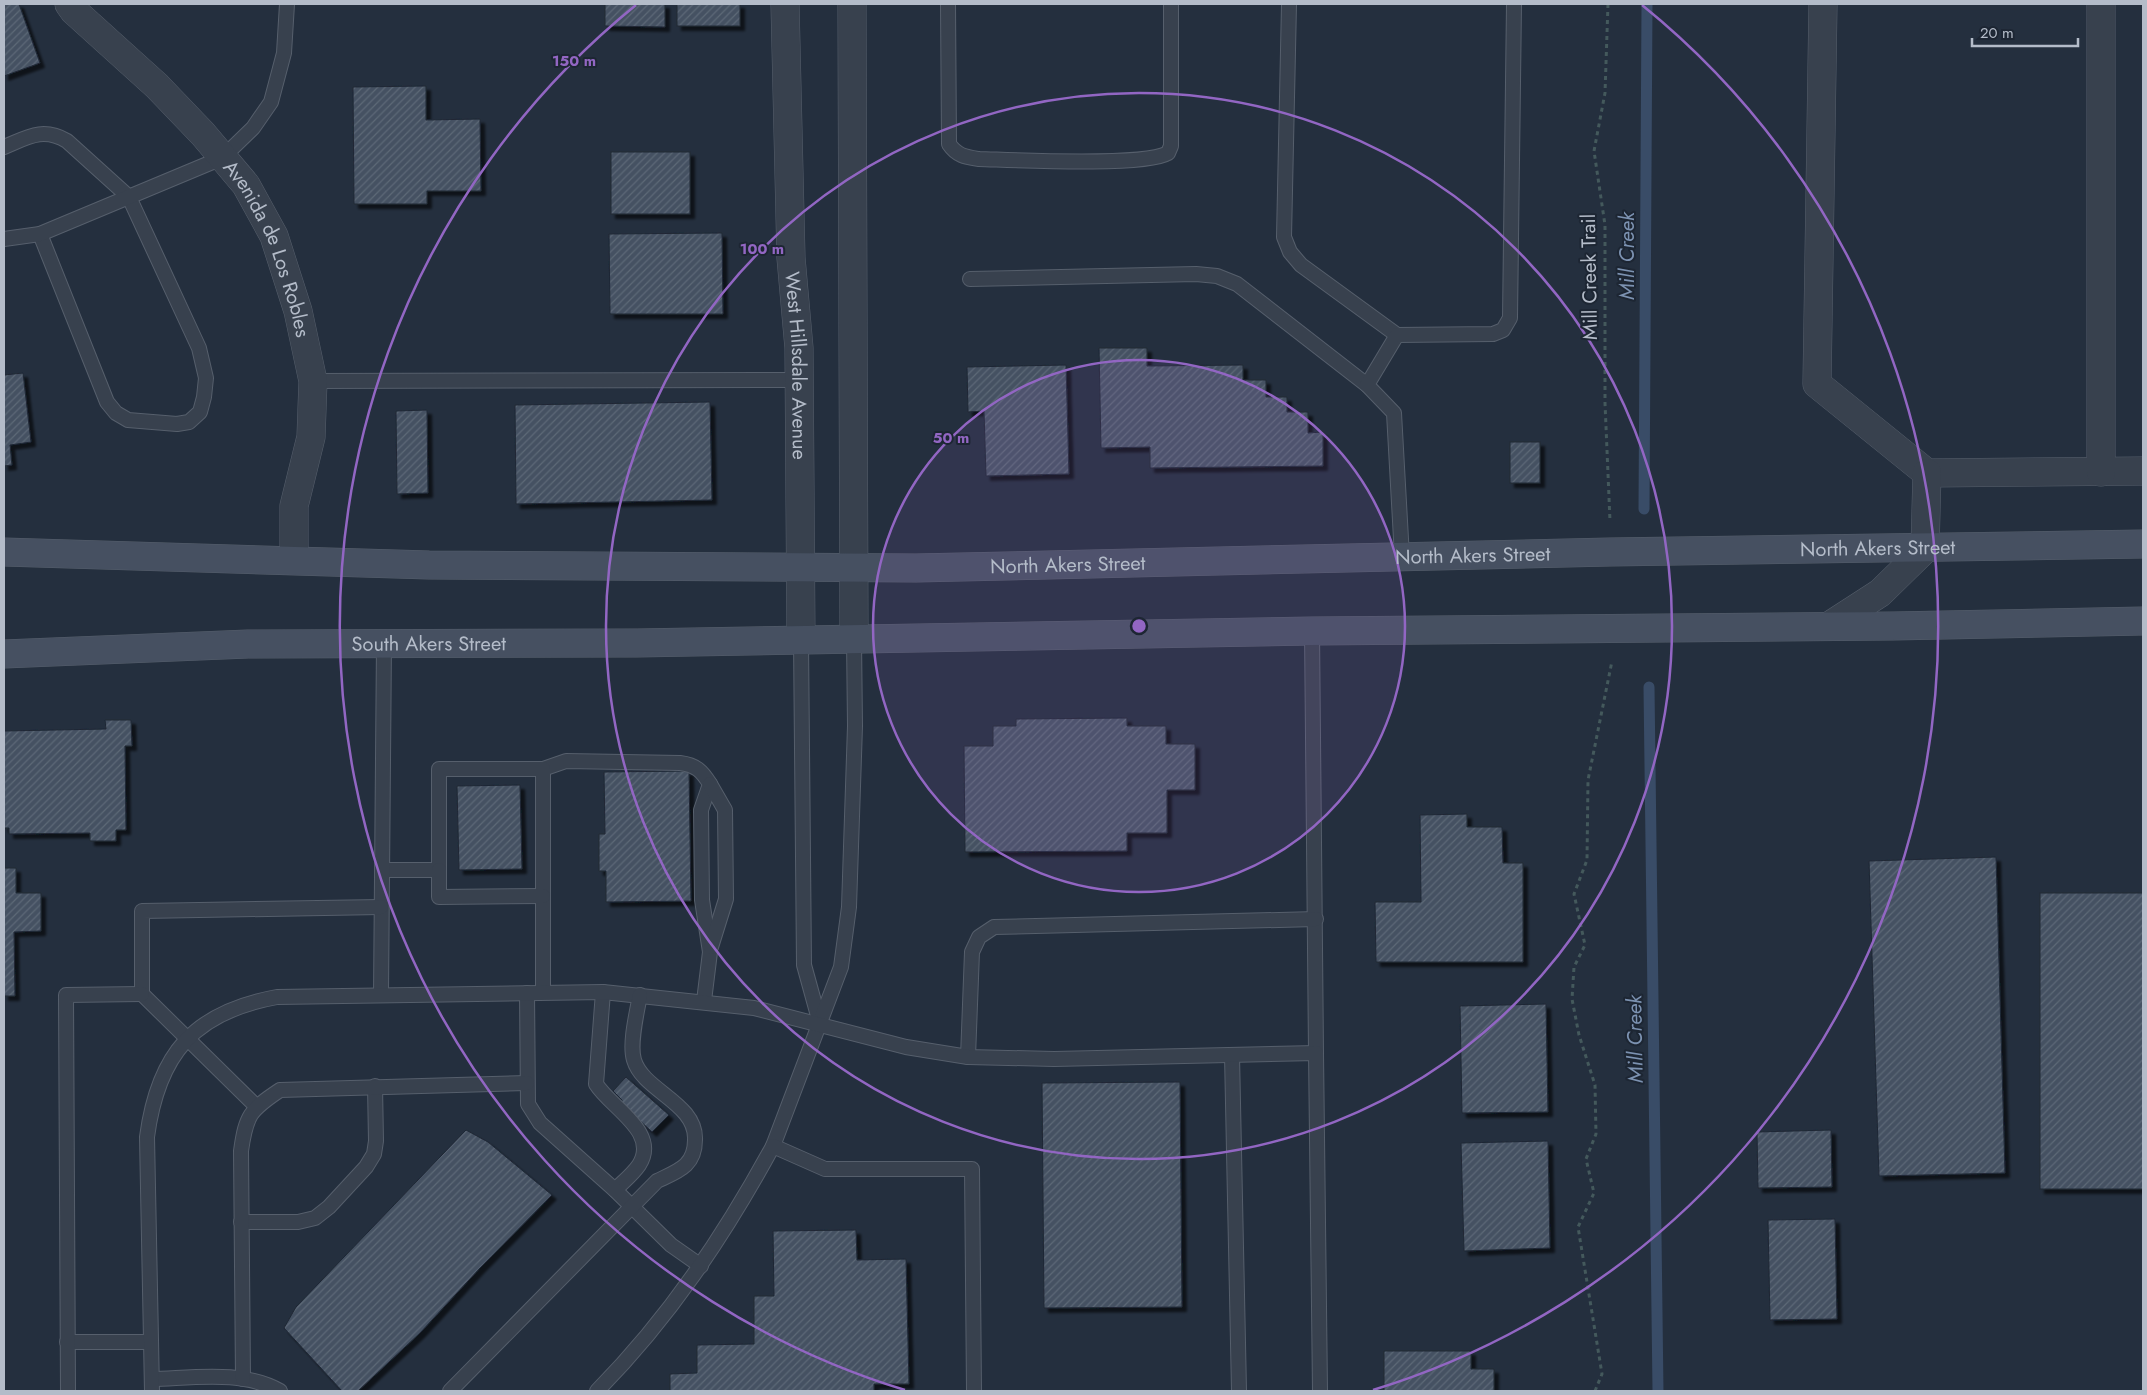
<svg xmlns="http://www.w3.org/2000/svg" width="2147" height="1395" font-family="Jost,sans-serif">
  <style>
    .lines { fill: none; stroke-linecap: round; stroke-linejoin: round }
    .stream { stroke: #394c67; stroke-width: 11 }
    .building { fill: url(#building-hatch); stroke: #1f2835; filter: url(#shadow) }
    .lane-casing { stroke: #565f6c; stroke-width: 16 }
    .street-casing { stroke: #565f6c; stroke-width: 29 }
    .secondary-casing { stroke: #565f6c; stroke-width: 29 }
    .path { stroke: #44595c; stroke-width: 3; stroke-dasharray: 4 4; stroke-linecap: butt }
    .lane { stroke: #38414e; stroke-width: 14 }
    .street { stroke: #38414e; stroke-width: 28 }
    .secondary { stroke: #465061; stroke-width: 28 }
    .ring { fill: none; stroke: #9266c3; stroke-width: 2.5 }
    .labels { text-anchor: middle; stroke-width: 4; stroke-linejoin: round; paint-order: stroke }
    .street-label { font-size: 20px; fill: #b4bcc9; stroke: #1d2633 }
    .water-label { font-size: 21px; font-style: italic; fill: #7c92b1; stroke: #1d2633 }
    .centre { fill: #9266c3; stroke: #1d2633; stroke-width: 2.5 }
    .ring-label { font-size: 15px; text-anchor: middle; font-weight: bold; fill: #9266c3; stroke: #1d2633; stroke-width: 4; stroke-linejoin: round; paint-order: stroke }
  </style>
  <defs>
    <pattern id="building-hatch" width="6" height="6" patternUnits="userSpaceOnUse" patternTransform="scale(1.25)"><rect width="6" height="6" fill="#455162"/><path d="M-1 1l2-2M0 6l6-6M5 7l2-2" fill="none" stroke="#5d6877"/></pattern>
    <filter id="shadow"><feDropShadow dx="4.5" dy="4.5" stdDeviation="1" flood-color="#0009"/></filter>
  </defs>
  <rect width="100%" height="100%" fill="#242f3e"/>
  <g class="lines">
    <g class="stream">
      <path d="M1644,509L1647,4"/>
      <path d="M1649,687L1658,1391"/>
    </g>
  </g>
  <g class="building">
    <path d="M4,4H19L40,63L4,76Z"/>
    <path d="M605,4H665V27L605,26Z"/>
    <rect x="677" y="4" width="63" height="22"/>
    <path d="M426,86V120L480,119L481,191H427V204H354L353,87Z"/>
    <rect x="611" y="152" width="79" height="62"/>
    <path d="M722,233L723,314H610L609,234Z"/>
    <path d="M1099,348H1147V366L1243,365V380H1266V397H1287V412H1308V433L1323,432V466L1150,468V447L1101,448Z"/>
    <path d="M1066,365L1069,474L986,476L984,411L968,412L967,367Z"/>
    <path d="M23,373L31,442L10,445L12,465L4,466V375Z"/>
    <path d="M710,402L712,500L516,504L515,405Z"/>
    <path d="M427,410L428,493L397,494L396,411Z"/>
    <rect x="1510" y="442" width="30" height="41"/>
    <path d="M1127,718V726H1166V744H1195V790H1167V833H1127V851L965,852L964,746H993V726H1016V719Z"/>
    <path d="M105,720H131L132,746H125L126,830H116V841H90V833L9,834V828H4V731L106,729Z"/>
    <path d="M689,771L691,901L606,902V871H599V834H605L604,772Z"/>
    <path d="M520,785L522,869L459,870L457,786Z"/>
    <path d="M1467,814V827H1502L1503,863H1523V962H1376L1375,902H1421L1420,815Z"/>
    <path d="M1996,857L2005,1173L1879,1176L1869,861Z"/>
    <path d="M4,868H16V893H41V931L14,932L15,996H4Z"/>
    <rect x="2040" y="893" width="103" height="296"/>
    <path d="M1546,1004L1548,1112L1462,1113L1460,1006Z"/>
    <path d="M626,1077L669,1115L652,1132L622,1104V1100L613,1091Z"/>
    <path d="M1180,1082L1182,1307L1044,1308L1042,1083Z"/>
    <path d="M466,1130L488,1142L552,1195L480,1268L420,1333L358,1391H342L284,1328L296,1307Z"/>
    <path d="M1831,1130L1832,1187L1758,1188L1757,1132Z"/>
    <path d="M1548,1141L1550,1248L1464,1251L1461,1143Z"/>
    <path d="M1835,1219L1837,1319L1770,1320L1768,1220Z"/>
    <path d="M856,1230L857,1260L906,1259L909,1384H874V1391H670V1374L697,1373V1345L754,1344V1296H774L773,1231Z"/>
    <path d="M1384,1351H1471V1369H1494V1391H1384Z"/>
  </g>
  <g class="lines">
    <g class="lane-casing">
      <g id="lane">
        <path d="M948,4L949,144C957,156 966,157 979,159C1014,160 1144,167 1168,153L1171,146V4"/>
        <path d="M1289,4L1284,237L1290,252L1301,265L1397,335"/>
        <path d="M4,147C28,137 43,127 67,141L129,197L199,348L206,378L204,397L200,412L189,422L177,424L128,420L116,413L107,402L40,234"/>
        <path d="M4,239L40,234L222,158L253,128L271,102L284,53L287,4"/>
        <path d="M970,279L1196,274L1217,276L1237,284L1367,385"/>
        <path d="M313,381L799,380"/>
        <path d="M1402,557L1394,413L1367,385L1397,335L1493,334L1503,330L1510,318L1514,4"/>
        <path d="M1312,631L1316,1053"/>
        <path d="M801,640L804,965L820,1023"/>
        <path d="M543,769L566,761L680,763C696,765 702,771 710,784L701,810L702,900L710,952L704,1001"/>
        <path d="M710,784L725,810L726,899L711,947"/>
        <path d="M382,870H439V769H543V992"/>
        <path d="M439,870V897L543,896"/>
        <path d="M603,992L596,1084C611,1108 660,1132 639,1165C633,1174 623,1182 615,1190"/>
        <path d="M527,993L528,1104L540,1123L615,1190L671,1245L701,1266"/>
        <path d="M381,995L384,643"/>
        <path d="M1232,1055L1239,1391"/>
        <path d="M968,1057L972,952L979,937L994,927L1316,919"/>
        <path d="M256,1106L142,994V911L381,907"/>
        <path d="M773,1146L841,967L849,907L855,726L854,639"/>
        <path d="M241,1222H298L315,1218L329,1207L366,1167L374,1154L376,1141L375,1086"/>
        <path d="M67,1342H151"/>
        <path d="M152,1379C193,1378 244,1370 280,1391"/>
        <path d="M243,1379L241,1151C246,1115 250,1110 280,1090L527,1083"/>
        <path d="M68,1391L66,995L142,994"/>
        <path d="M152,1391L147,1137C158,1054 194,1012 277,997L603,992L754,1008L906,1047L968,1057L1054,1059L1316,1053L1320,1391"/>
        <path d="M450,1391L657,1181C678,1171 695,1166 695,1140C697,1103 643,1091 634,1060C629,1044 637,1012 640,995"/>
        <path d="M597,1391C669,1318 724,1236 773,1146L825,1169H972L974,1391"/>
      </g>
    </g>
    <g class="street-casing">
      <g id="street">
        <path id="s1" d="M69,4L74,11L157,86L203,134L246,185L274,236L298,311L313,381L311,437L294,506V560"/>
        <path id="s2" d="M785,4L791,258L799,348L801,640"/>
        <path d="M852,4L854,639"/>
        <path d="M1823,4L1817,384L1927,473L2143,471"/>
        <path d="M2101,4V472"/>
        <path d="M1829,626L1880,593L1925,549L1927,473"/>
      </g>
    </g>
    <g class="secondary-casing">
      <g id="secondary">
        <path id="s3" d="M4,552L429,565L916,568L1610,552L2143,544"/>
        <path id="s4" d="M4,654L248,644L637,643L1312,631L1893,626L2143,621"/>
      </g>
    </g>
    <g class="path">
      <path d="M1608,4L1605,93L1594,151L1605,225V403L1610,521"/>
      <path d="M1595,1391L1602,1374L1578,1227L1594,1193L1586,1159L1596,1134L1595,1085L1579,1035L1572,999L1574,967L1585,945L1574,894L1587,860L1588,780L1612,661"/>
    </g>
    <use href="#lane" class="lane"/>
    <use href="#street" class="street"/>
    <use href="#secondary" class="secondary"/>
  </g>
  <circle cx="1139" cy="626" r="266" fill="#9266c3" fill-opacity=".12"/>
  <g class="ring">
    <circle cx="1139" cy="626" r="266"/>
    <circle cx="1139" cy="626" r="533"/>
    <path d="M905 1390A799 799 0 0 1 636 5M1642 5A799 799 0 0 1 1373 1390"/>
  </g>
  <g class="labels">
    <g class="street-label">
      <text dy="7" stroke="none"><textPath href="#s1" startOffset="321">Avenida de Los Robles</textPath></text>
      <text transform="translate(1589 277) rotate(-91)" y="7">Mill Creek Trail</text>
      <text dy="7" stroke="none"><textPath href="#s2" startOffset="362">West Hillsdale Avenue</textPath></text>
      <text dy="7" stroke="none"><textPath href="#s3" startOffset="1874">North Akers Street</textPath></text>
      <text dy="7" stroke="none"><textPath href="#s3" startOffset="1469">North Akers Street</textPath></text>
      <text dy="7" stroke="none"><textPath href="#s3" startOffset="1064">North Akers Street</textPath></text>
      <text dy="7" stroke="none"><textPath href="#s4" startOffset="425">South Akers Street</textPath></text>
    </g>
    <g class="water-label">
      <text transform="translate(1627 256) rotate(-90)" y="7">Mill Creek</text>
      <text transform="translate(1635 1039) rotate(-91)" y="7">Mill Creek</text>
    </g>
  </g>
  <circle cx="1139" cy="626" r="8" class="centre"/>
  <g class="ring-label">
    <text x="574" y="66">150 m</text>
    <text x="762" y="254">100 m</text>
    <text x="951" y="443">50 m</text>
  </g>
  <rect width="2147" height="1395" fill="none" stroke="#b4bcc9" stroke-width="10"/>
  <path d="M1972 38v8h106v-8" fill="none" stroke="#b4bcc9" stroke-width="2.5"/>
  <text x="1980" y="38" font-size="15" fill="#b4bcc9" stroke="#1d2633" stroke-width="4" paint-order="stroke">20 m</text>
</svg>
